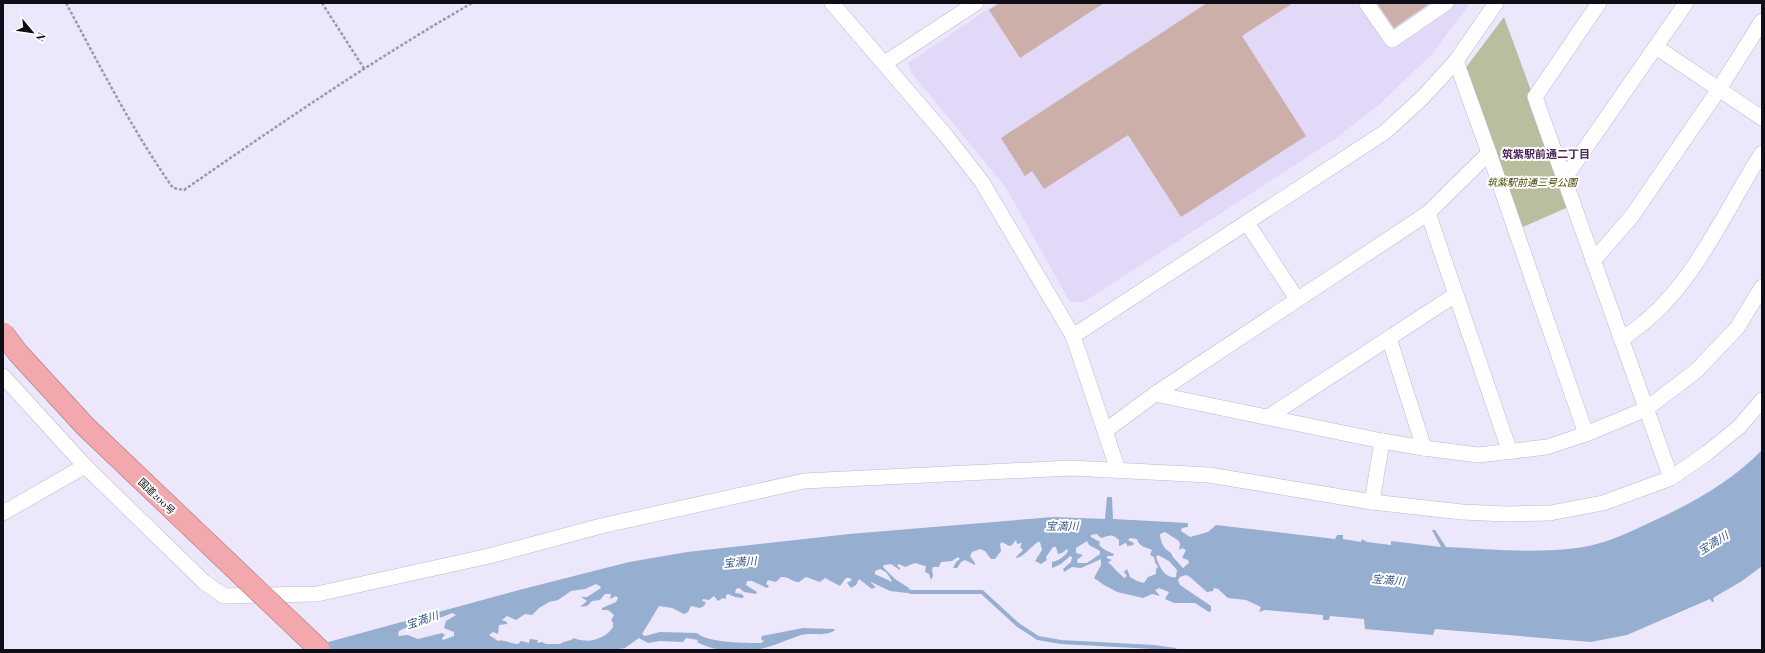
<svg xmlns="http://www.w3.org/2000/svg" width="1765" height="653" font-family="'Playfair Display','Noto Sans JP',serif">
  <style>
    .built { fill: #e2d9f9 }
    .green { fill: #babd9e }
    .water { fill: #96aecf; fill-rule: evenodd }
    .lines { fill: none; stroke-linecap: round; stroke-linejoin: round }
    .stream { stroke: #96aecf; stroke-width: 4 }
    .building { fill: #ccafa8 }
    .minor-casing { stroke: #beb7cf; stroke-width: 16 }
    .path { stroke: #9d98a8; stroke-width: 2.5; stroke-dasharray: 3 2; stroke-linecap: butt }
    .minor { stroke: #fff; stroke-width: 15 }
    .highway-bridge-casing { stroke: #a37277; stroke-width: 22; stroke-linecap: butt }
    .highway-bridge { stroke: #f2a8ac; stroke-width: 21 }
    .labels { text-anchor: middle; stroke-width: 4; stroke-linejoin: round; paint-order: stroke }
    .park-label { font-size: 10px; font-style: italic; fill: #474901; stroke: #fff }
    .street-label { font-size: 10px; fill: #0f0d15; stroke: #fff }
    .neighbourhood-label { font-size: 11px; font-weight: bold; fill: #4a245a; stroke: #fff }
    .water-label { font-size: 11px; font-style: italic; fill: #355684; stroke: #fff }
  </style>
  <rect width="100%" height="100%" fill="#ede7fc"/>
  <path class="built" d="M997,3H1470L1432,54L1381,103L1335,139L1084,302H1070L1006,188L911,72L908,63Z"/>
  <path class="green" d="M1504,17L1573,205L1516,230L1461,74Z"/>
  <path class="water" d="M1762,450V566L1742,581L1713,598L1714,602H1712L1710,599L1627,635L1591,642L1435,629L1433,635L1365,629L1364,619L1330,616L1329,620H1323V615L1265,610L1259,612L1261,607L1246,600L1228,598L1218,589L1214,588L1213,591L1207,592L1190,577L1186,575L1180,577L1178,580L1180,585L1211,606V611L1209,612L1195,603H1174L1165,599L1169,592L1159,588L1155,590L1160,596L1152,594L1143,598L1117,592L1104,585L1094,578L1101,565V559L1081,568L1072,567L1064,572L1063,569L1071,562L1072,557L1070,556L1061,564L1052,568V562C1057,561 1065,557 1068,551L1067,549L1062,553L1058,554L1056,547H1053L1046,557L1047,560L1041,564L1035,561L1042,550L1040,542H1038C1030,547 1026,555 1017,558L1016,557L1023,550L1020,547L1022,543L1017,544L1016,540L1012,545L1009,546L1002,542L1000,544L1001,551L995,559H991L985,551L980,549L972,552L970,556L975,563V565L965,560L961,562L957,568H953L956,562L960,559L958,557L952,561L941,562L939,567H933L932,569L933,576L931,580L929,574L925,572L926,567L925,566L915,563L905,567L899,564L897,566L900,568V570L891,564L884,565L883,567L895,579L909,588L907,593L890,591L871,582V583L876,587L872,589L859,579L856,585L851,588L847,583L852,580L850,578H846L840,586L825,578L820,582L806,577L799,582C792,582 788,576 781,577L776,582L768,580L766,584L769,586L767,588L752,581H747L746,585L757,592L756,594L744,592L739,588L736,589L735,593L742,594L744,597L742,598L735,597L728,594L726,595V599L723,598L718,601L714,596L709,600L703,599L702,601L706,602L704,606L700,608L691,606L688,612L684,614L672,608L659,606L642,634L645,636L660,632L697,633C707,643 747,643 761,643L764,641L761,639L762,636L803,628L835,629L834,631C823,637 812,632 801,635C786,640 770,648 754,650C736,653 713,651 697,642L698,640L686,638L683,642L660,641L648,643L639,638L625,648L612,650H299L523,589L629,562L687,552L849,534L1053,517L1105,519L1107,497H1112L1113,519L1188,523V527L1182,528L1181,531L1190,537L1208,532L1216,525L1335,539L1337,535H1343V539L1361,542L1362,539L1367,542L1391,545V541L1441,547L1432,530H1435L1446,547C1486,549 1527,553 1568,549C1598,547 1624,535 1651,522C1691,504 1731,482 1762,450ZM1165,532L1179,541L1180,544L1179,550L1182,548L1186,550L1182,558L1188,560L1189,563L1183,568L1173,557L1171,553C1163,548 1161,543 1160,534ZM1097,534L1101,538C1112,535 1111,534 1119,540V546H1120L1125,543L1127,544V546L1133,545L1134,543L1128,540L1130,538L1137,539C1139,547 1146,547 1152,550L1150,555L1154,557L1155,562L1158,567L1156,569V574L1148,577L1144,583L1137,581L1130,577L1127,569L1124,572L1127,576L1124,578C1119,573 1114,568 1108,562L1112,560L1107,558V556H1113L1114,554L1105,550L1099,545L1100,542L1091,537V535ZM1087,541L1089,545L1100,551V554L1087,563H1078L1077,560L1083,555L1076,553V548ZM1158,555L1169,561L1177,570L1176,577C1165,579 1159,566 1156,557ZM880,569L886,572L892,581L889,582L886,579L882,581L875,576V571ZM596,584L600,586L601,588L587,597H581L587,601L580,607L587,606L592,601L600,600L605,594H611L610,599L616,596L618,598L616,602L602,608V610H608L614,615L611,621L613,622V627C607,637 592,643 581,640C578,640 577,639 574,638C570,642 565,640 560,644H546L542,642L537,643L538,640L530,639L529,643L521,641L518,644C510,644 505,639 498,641L489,635L493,632L498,634L499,625L507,624V622L502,620L507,616L516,620L525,614L532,615L539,608L549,602L558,600L571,591L585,589ZM452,613L456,615L446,621L444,628L454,632V636L443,640L442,638L445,635L442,633L418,639L408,635L398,636L399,631C415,622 435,621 452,613Z"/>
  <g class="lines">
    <g class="stream">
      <path d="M872,575L888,582"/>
      <path d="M903,589L911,592H982L1018,625L1038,638L1061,642L1154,647L1175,650"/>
    </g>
  </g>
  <g class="building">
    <path d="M1000,3H1104L1020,58L989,10Z"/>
    <path d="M1207,3H1293L1242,36L1306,136L1181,217L1128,135L1044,189L1032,171L1025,176L1001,138Z"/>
    <path d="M1377,3H1430L1394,28Z"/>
  </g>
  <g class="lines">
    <g class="minor-casing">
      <g id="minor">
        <path d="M832,3L947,137L982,182L1073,336L1118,470"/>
        <path d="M1599,3L1535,97L1671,478"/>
        <path d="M1367,4L1392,40L1446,3"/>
        <path d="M1656,47L1762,118"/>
        <path d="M1456,61L1489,153L1586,434"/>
        <path d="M885,63L976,3"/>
        <path d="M1564,179L1686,3"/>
        <path d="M1428,213L1510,452"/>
        <path d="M1247,223L1297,299"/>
        <path d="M1593,261L1632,216L1719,89L1762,21"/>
        <path d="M1073,336L1385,132L1423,97L1456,61L1496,3"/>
        <path d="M1389,338L1424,448"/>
        <path d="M1621,339C1690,297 1720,218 1762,153"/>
        <path d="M3,376L85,466L204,582L224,596L317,594L489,556L601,526L804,481L1071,468L1209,475L1372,502L1462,512L1506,514L1550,513L1603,503L1671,478L1707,453L1739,427L1762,400"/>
        <path d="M1155,394L1382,441L1424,448L1478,455L1547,447L1586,434L1646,409L1696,371L1737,328L1762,287"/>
        <path d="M1268,417L1455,295"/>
        <path d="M1105,431L1155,394L1428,213L1489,153"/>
        <path d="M1372,502L1382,441"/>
        <path d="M3,513L85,466"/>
      </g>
    </g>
    <g class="path">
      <path d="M66,3C100,66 132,130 173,188L184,190C278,125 373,60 472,3"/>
      <path d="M322,3L365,70"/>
    </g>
    <use href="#minor" class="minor"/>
    <g class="highway-bridge-casing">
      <path id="highway-bridge" d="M3,333L18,353L85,426L320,650"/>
    </g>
    <use href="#highway-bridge" class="highway-bridge"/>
  </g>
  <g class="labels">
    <g class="park-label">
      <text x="1532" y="186">筑紫駅前通三号公園</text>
    </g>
    <g class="street-label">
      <text transform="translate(157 496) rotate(44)" y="4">国道200号</text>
    </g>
    <g class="neighbourhood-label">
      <text x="1546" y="158">筑紫駅前通二丁目</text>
    </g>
    <g class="water-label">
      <text x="1062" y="530">宝満川</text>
      <text transform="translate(1713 543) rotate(-31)" y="4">宝満川</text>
      <text transform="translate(740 562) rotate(-4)" y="4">宝満川</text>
      <text transform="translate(1388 580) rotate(5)" y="4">宝満川</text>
      <text transform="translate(422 620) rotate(-18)" y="4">宝満川</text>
    </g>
  </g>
  <rect width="1765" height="653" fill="none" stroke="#0f0d15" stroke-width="8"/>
  <g transform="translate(32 32) rotate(119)" stroke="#ffffff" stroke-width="3" paint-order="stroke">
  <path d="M0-3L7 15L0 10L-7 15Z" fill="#0f0d15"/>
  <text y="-6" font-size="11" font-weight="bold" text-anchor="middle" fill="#0f0d15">N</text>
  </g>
</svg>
